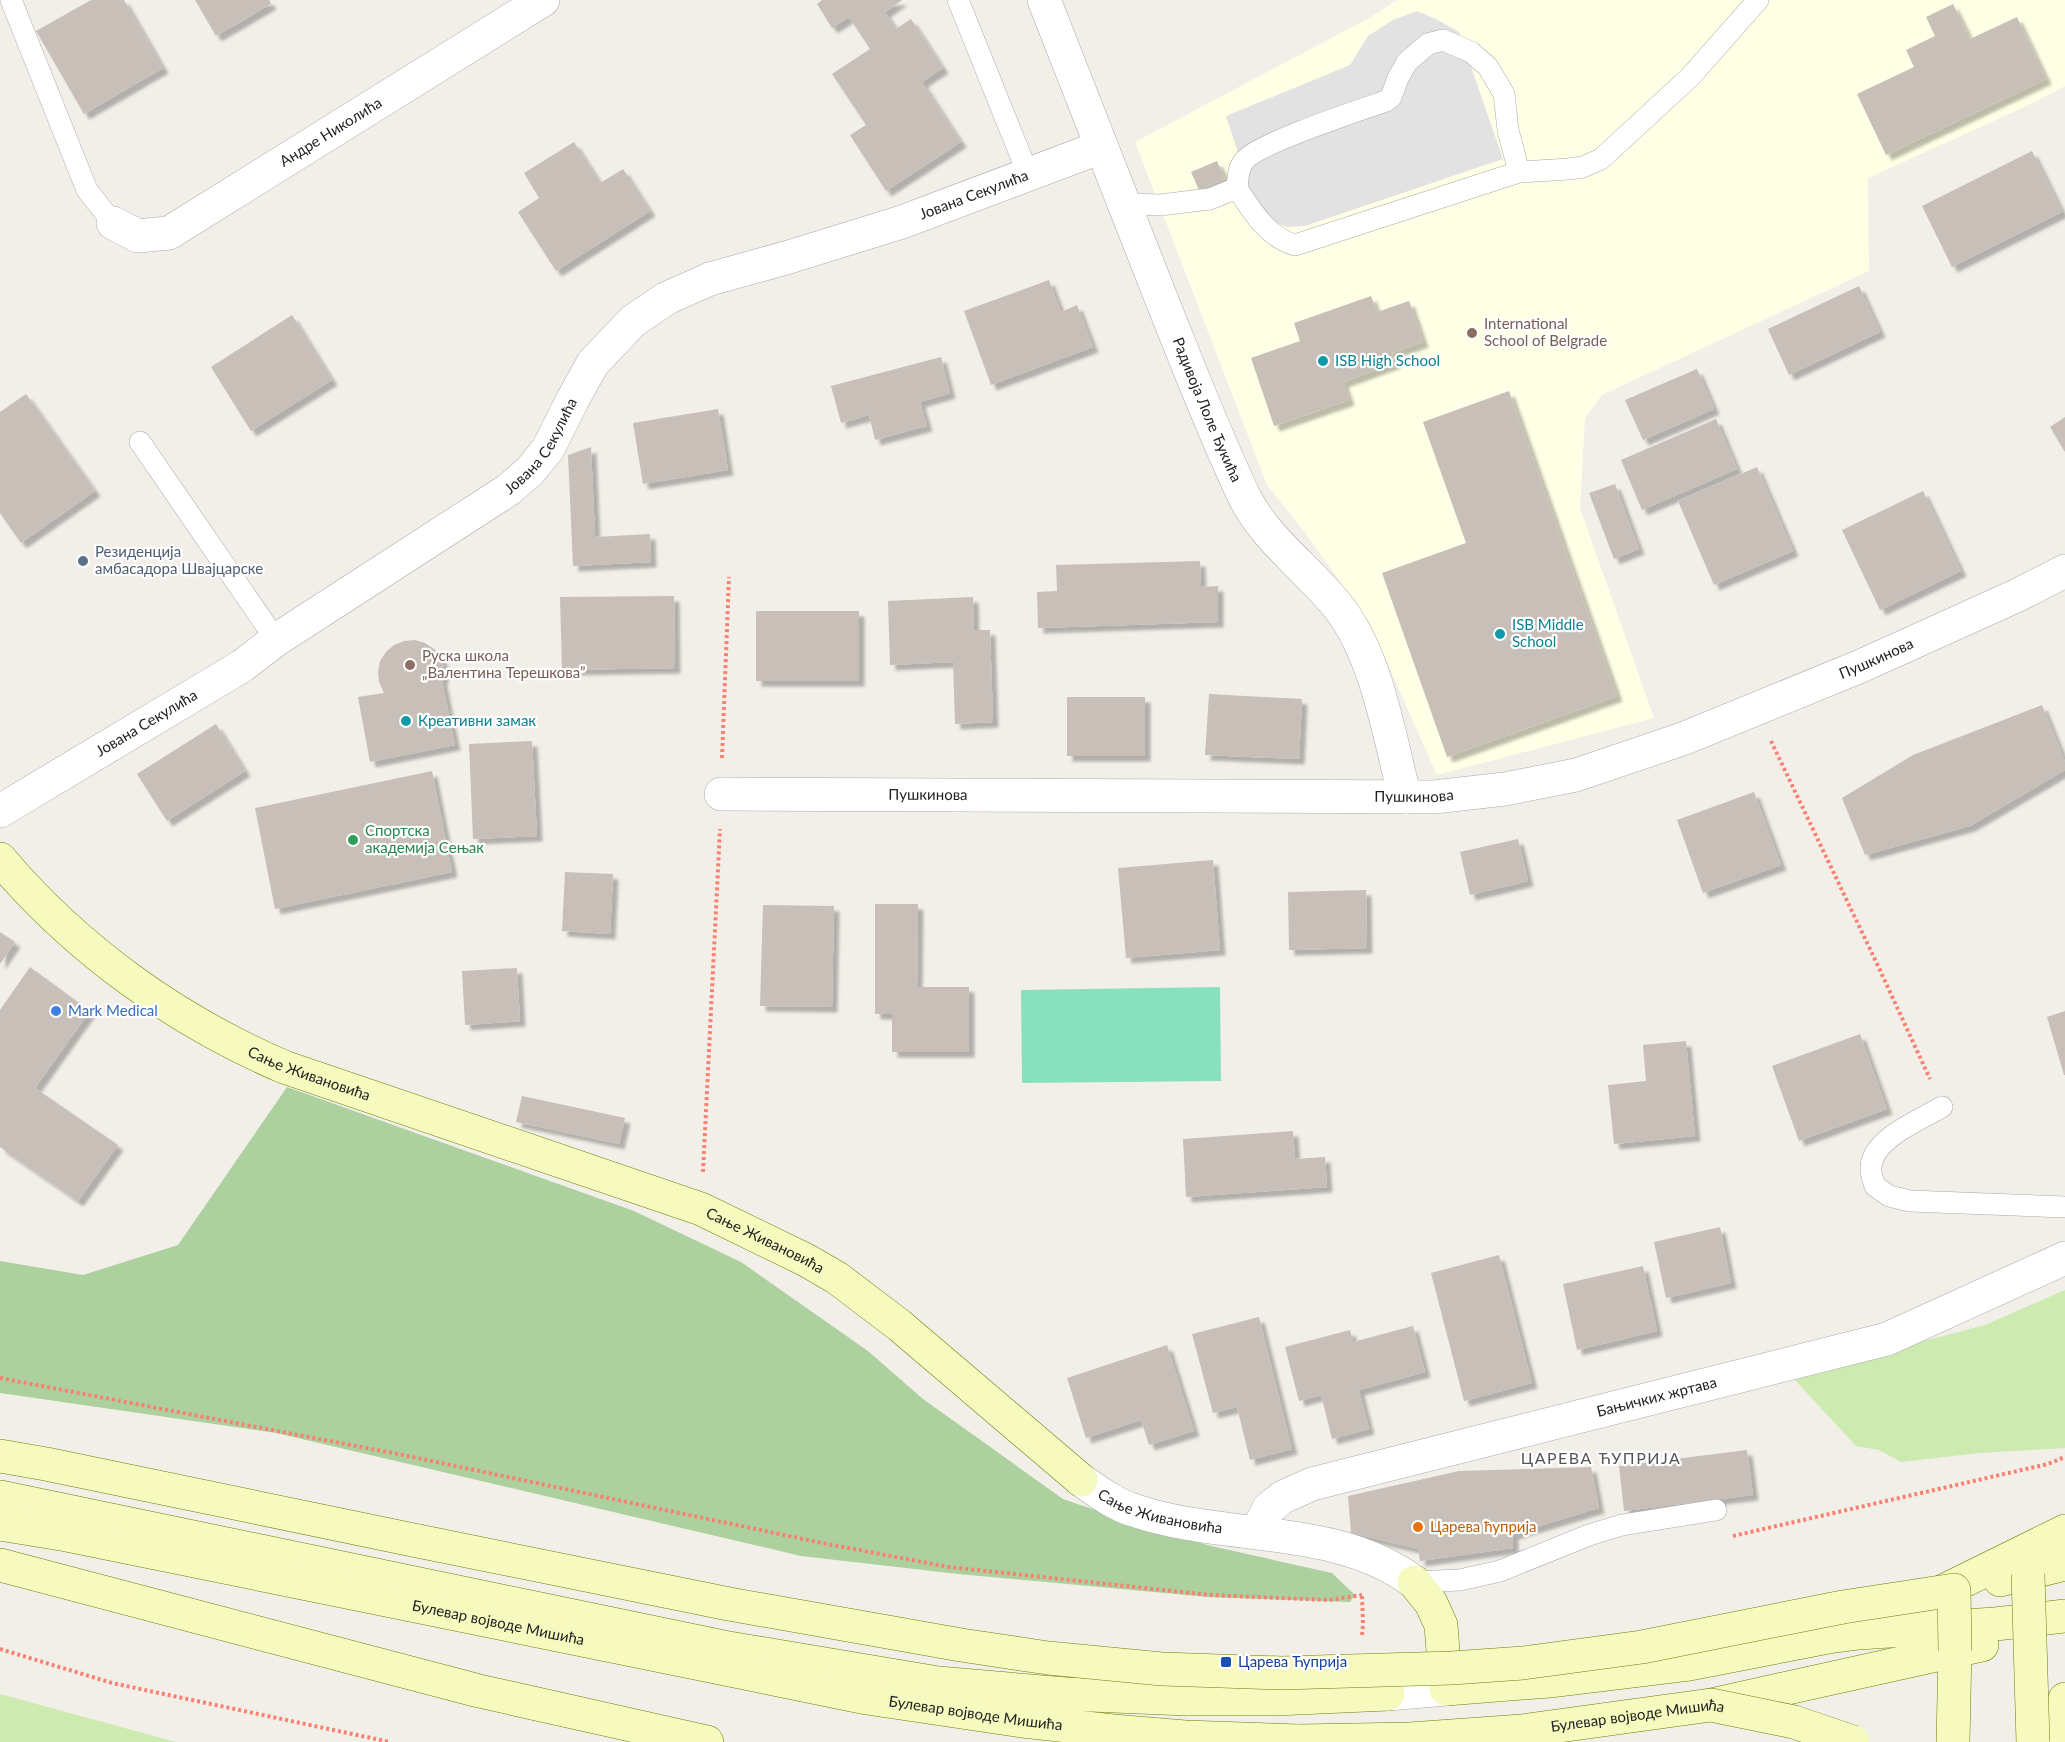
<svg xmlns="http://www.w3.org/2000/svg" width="2065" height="1742" font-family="Lato,sans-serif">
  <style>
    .education { fill: #ffffe5 }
    .grass { fill: #cdebb0 }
    .forest { fill: #add19e }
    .pitch { fill: #88e0be }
    .parking { fill: #e2e2e2 }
    .building { fill: #c7bfb8; filter: url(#shadow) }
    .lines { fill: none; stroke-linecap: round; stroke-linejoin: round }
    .lane-casing { stroke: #a9a9a9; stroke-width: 22 }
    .street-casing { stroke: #a9a9a9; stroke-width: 34 }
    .secondary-casing { stroke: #707d05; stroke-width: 34 }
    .path { stroke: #fa8072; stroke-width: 4; stroke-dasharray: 3 3; stroke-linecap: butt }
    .lane { stroke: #fff; stroke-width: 21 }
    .street { stroke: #fff; stroke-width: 33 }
    .secondary { stroke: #f7fabf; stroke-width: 33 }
    .secondary-bridge-casing { stroke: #707d05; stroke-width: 34; stroke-linecap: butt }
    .secondary-bridge { stroke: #f7fabf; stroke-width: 33 }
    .education-dot { fill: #8d6e63; stroke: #fff; stroke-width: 2 }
    .culture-dot { fill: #0f9aa8; stroke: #fff; stroke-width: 2 }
    .service-dot { fill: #5c6f8a; stroke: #fff; stroke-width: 2 }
    .leisure-dot { fill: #2e9e5b; stroke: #fff; stroke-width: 2 }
    .shop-dot { fill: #3f7fe0; stroke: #fff; stroke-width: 2 }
    .food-dot { fill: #e8710a; stroke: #fff; stroke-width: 2 }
    .transit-dot { fill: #1a4fb4; stroke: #fff; stroke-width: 2 }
    .labels { text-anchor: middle; stroke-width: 4.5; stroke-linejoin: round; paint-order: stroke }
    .street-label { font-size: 15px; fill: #222; stroke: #fff }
    .education-label { font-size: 15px; fill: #785e54; stroke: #fff; text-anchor: start }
    .culture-label { font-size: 15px; fill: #0d838f; stroke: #fff; text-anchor: start }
    .service-label { font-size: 15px; fill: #4e5e75; stroke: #fff; text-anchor: start }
    .leisure-label { font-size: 15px; fill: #27864d; stroke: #fff; text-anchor: start }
    .shop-label { font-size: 15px; fill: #366cbe; stroke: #fff; text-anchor: start }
    .food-label { font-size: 15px; fill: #c56008; stroke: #fff; text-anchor: start }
    .transit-label { font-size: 15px; fill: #164399; stroke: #fff; text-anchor: start }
    .neighbourhood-label { font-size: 16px; letter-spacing: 1.5px; fill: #555; stroke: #fff }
  </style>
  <defs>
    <filter id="shadow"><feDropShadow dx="5.5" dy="5.5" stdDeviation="1.5" flood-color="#0004"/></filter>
  </defs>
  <rect width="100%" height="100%" fill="#f2efe9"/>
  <path class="education" d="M1397,0H2065V86L2031,104L1868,178L1869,271L1602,395L1585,418L1580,508L1654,718L1437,775L1369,622L1303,530L1267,485L1135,142L1371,17Z"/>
  <g class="grass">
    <path d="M2065,1290V1448L1980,1453L1901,1462L1879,1450L1856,1446L1791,1376L1985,1325Z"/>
    <path d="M0,1694L176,1742H0Z"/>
  </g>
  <path class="forest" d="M287,1087L634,1211L741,1262L868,1351L923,1399L1063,1499L1145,1527L1211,1546L1332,1573L1355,1595L1350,1602L1208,1597L958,1574L801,1556L276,1433L0,1393V1261L83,1275L178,1245Z"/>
  <path class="pitch" d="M1220,987L1221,1081L1022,1083L1021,990Z"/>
  <path class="parking" d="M1417,11L1436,19L1459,32L1503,159L1305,226L1287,227L1268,220L1255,205L1226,116L1350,65L1368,36L1393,20Z"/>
  <g class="building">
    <path d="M91,0H124L163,68L84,114L36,31Z"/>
    <path d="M195,0H269L271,4L216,36Z"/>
    <path d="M822,0H902L885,12L896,29L911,19L943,68L922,82L961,142L886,191L850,135L866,125L832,74L870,49L849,17L832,28L817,4Z"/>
    <path d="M1953,4L1970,39L2017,17L2046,79L1886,155L1857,94L1914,67L1906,50L1935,36L1926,17Z"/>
    <path d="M574,142L600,183L623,169L650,211L556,271L518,212L539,198L524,173Z"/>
    <path d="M2032,151L2062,212L1952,267L1922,206Z"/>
    <path d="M1217,161L1225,179L1199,190L1191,172Z"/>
    <path d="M1049,280L1061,312L1077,305L1093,347L991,385L964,311Z"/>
    <path d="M1859,286L1880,332L1789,375L1768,329Z"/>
    <path d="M1371,296L1377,312L1409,301L1423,342L1392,353L1395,363L1343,382L1349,400L1274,426L1251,358L1300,341L1294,323Z"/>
    <path d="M292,315L332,380L251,431L211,367Z"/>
    <path d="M941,357L950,393L920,402L927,426L875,440L869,415L841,423L831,386Z"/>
    <path d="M1697,369L1714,409L1643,440L1625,400Z"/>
    <path d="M1509,391L1617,696L1447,757L1382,573L1466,543L1423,422Z"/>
    <path d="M26,394L95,491L21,543L0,513V412Z"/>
    <path d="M718,409L728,470L643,484L633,423Z"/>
    <path d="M2065,417V452L2050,427Z"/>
    <path d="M1716,419L1737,469L1642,510L1621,460Z"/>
    <path d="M591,447L595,537L650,534L651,562L573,566L568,455Z"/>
    <path d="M1757,467L1793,551L1714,585L1678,501Z"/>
    <path d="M1615,484L1639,549L1614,559L1589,493Z"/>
    <path d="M1923,491L1961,571L1880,610L1842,530Z"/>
    <path d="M1200,561L1201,587L1218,586V622L1038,628L1037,592L1057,591L1056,565Z"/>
    <path d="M674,596L675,668L562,670L560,597Z"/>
    <path d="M973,597L974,630H990L993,722L955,724L953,662L890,665L888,601Z"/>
    <rect x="756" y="611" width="103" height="70"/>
    <path d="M415,640L425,643L434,649L441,657L444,668L442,681L455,745L370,762L358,697L384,693L379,682L378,672L380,661L386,652L394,645L404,641Z"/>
    <path d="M1209,694L1302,699L1299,759L1205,755Z"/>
    <rect x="1067" y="697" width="78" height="59"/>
    <path d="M2042,705L2065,762V770L1970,826L1865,855L1842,798L1913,755Z"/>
    <path d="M216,724L245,771L167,821L137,774Z"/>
    <path d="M532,741L537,836L473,839L469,744Z"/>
    <path d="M432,771L452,872L275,909L255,808Z"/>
    <path d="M1754,792L1781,865L1703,893L1677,820Z"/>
    <path d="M1518,839L1528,881L1470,895L1460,852Z"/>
    <path d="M1213,860L1220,950L1126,958L1118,868Z"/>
    <path d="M565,872L613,874L610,934L562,931Z"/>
    <path d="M1366,890L1367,948L1289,950L1288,892Z"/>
    <path d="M875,904H918L917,987H969V1052H892V1014H875Z"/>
    <path d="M763,905L834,906L832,1007L760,1006Z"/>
    <path d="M0,932L15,942L0,964Z"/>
    <path d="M30,967L90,1011L35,1088L118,1145L78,1201L0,1147V1010Z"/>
    <path d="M517,968L520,1021L465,1025L462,971Z"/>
    <path d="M2065,1011V1075H2064L2047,1017Z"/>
    <path d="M1860,1034L1887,1109L1799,1141L1772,1066Z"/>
    <path d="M1686,1041L1695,1136L1614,1144L1608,1085L1646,1081L1643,1045Z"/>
    <path d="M522,1096L625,1118L619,1144L516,1122Z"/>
    <path d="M1293,1131L1295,1159L1325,1157L1327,1187L1186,1197L1183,1139Z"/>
    <path d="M1720,1227L1731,1283L1666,1298L1654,1242Z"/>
    <path d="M1499,1255L1532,1383L1464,1401L1431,1273Z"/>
    <path d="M1643,1266L1657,1331L1577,1350L1563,1284Z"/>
    <path d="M1259,1317L1292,1449L1250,1460L1237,1407L1213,1413L1192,1334Z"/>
    <path d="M1413,1326L1425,1372L1359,1390L1369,1429L1332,1439L1321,1395L1299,1401L1285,1347L1350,1330L1353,1342Z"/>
    <path d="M1167,1345L1194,1431L1149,1445L1141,1420L1086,1438L1067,1378Z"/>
    <path d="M1747,1450L1753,1495L1624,1511L1619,1466Z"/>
    <path d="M1591,1467L1599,1508L1513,1534V1548L1420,1561L1418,1549L1351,1533L1348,1496L1459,1471Z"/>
  </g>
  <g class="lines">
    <g class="lane-casing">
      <g id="lane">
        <path d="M11,0L87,190L113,223"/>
        <path d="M958,0L1028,174"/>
        <path d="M1237,188C1238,178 1238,168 1244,161C1256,144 1360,110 1386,101L1391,97L1398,78L1407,62L1428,44L1443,40L1471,52L1488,67L1504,94L1508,130L1519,172"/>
        <path d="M1123,204L1160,205L1210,199L1237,188C1252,211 1267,237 1295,245L1519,172L1569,169L1583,167L1601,159L1690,77L1758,0"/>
        <path d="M140,442L276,640"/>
        <path d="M1942,1107C1920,1120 1873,1138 1871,1167C1870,1172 1873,1180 1875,1186L1889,1196L1910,1201L2065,1207"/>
        <path d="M1414,1582L1460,1580L1500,1571L1589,1535L1622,1525L1716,1510"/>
      </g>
    </g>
    <g class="street-casing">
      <g id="street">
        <path id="s1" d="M1044,0C1083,101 1123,202 1163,303C1189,368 1214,433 1244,496C1266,541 1310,570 1340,609C1378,660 1389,736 1405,797"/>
        <path id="s2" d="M113,223L138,236L169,233L543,0"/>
        <path id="s3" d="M721,794L1434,797L1505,789L1576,775L1685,738L1861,666L2018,595L2065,571"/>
        <path id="s4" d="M0,811L242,666L276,640L508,490L530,471L548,449L573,399L593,363L633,321L667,298L710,279L789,257L902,222L1101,147"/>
        <path id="s5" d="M1081,1480C1097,1491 1114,1504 1133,1510C1222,1541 1336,1523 1414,1582"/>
        <path id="s6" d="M1257,1532L1269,1508L1283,1497L1312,1484L1887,1339L2065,1258"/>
        <path d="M1388,1694L1446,1689"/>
      </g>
    </g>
    <g class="secondary-casing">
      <g id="secondary">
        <path id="s7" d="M0,859C77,950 175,1020 284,1067L701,1209L806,1260L837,1278L899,1325L1081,1480"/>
        <path d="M0,1456L46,1464L418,1541"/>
        <path d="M0,1497L723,1647L938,1683L1066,1694L1187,1699H1275L1388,1694"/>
        <path id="s8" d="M0,1524L67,1535L867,1698L1023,1721L1113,1731L1185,1737L1299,1741"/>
        <path d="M0,1565L479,1691L707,1742"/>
        <path d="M2000,1580L2065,1564"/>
        <path d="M1414,1582L1431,1603L1441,1625L1446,1689L1549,1681L1689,1664L1828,1637L1859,1633L1995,1624L2065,1616"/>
        <path d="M1925,1600L2065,1531"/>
        <path d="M1711,1705L1982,1645"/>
        <path d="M1953,1742L1955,1651"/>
        <path d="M2048,1742L2052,1727L2065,1699"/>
      </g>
    </g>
    <g class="path">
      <path d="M1771,741L1879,968L1930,1079"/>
      <path d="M722,758L729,577"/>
      <path d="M703,1172L720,829"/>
      <path d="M0,1378L403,1455L827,1544L949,1567L1210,1595L1329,1600L1362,1595"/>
      <path d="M1733,1536L2048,1464L2065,1457"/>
      <path d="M1362,1635L1363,1625L1362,1595"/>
      <path d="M0,1649L112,1683L390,1742"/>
    </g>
    <use href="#lane" class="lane"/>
    <use href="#street" class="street"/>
    <use href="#secondary" class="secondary"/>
    <g class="secondary-bridge-casing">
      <g id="secondary-bridge">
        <path d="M418,1541L729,1604L961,1645L1048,1658L1162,1669L1282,1673L1452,1668L1523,1663L1642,1647L1843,1607L1954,1590L1955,1651"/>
        <path d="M2028,1574L2033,1742"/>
        <path id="s9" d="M1299,1741L1410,1739L1522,1731L1711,1705L1794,1722L1853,1742"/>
      </g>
    </g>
    <use href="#secondary-bridge" class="secondary-bridge"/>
  </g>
  <g class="education-dot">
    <circle cx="1472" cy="333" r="6"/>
    <circle cx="410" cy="665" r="6"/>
  </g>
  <g class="culture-dot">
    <circle cx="1323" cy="361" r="6"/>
    <circle cx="1500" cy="634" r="6"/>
    <circle cx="406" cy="721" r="6"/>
  </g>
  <circle class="service-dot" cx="83" cy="561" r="6"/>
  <circle class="leisure-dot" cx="353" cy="840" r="6"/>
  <circle class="shop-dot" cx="56" cy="1011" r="6"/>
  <circle class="food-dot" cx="1418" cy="1527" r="6"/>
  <rect class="transit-dot" x="1220" y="1656" width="12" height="12" rx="3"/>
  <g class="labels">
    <g class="street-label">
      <text dy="5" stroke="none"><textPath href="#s2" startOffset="250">Андре Николића</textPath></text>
      <text dy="5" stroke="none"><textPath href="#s4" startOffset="1179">Јована Секулића</textPath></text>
      <text dy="5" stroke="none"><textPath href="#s1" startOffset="441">Радивоја Лоле Ђукића</textPath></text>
      <text dy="5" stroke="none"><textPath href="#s4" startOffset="657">Јована Секулића</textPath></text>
      <text dy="5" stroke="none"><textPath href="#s3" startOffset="1179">Пушкинова</textPath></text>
      <text dy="5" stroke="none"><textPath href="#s4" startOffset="171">Јована Секулића</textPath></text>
      <text dy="5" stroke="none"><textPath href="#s3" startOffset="207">Пушкинова</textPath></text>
      <text dy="5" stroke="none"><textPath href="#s3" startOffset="693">Пушкинова</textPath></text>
      <text dy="5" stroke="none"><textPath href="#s7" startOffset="381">Сање Живановића</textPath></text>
      <text dy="5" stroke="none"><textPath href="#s7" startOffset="867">Сање Живановића</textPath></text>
      <text dy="5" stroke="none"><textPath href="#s6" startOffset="432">Бањичких жртава</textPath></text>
      <text dy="5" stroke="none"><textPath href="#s5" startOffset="87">Сање Живановића</textPath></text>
      <text dy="5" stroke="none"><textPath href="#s8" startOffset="508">Булевар војводе Мишића</textPath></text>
      <text dy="5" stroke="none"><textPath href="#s8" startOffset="994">Булевар војводе Мишића</textPath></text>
      <text dy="5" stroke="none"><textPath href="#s9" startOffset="340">Булевар војводе Мишића</textPath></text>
    </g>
    <g class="education-label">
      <text x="1484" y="329">International<tspan x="1484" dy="17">School of Belgrade</tspan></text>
      <text x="422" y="661">Руска школа<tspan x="422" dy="17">„Валентина Терешкова”</tspan></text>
    </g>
    <g class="culture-label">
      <text x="1335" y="366">ISB High School</text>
      <text x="1512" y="630">ISB Middle<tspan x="1512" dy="17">School</tspan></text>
      <text x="418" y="726">Креативни замак</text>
    </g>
    <g class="service-label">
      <text x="95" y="557">Резиденција<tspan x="95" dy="17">амбасадора Швајцарске</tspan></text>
    </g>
    <g class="leisure-label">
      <text x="365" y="836">Спортска<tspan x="365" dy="17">академија Сењак</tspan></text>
    </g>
    <g class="shop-label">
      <text x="68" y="1016">Mark Medical</text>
    </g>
    <g class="food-label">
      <text x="1430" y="1532">Царева ћуприја</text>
    </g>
    <g class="transit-label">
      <text x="1238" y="1667">Царева Ћуприја</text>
    </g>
    <g class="neighbourhood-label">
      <text x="1601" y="1464">ЦАРЕВА ЋУПРИЈА</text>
    </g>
  </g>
</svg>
